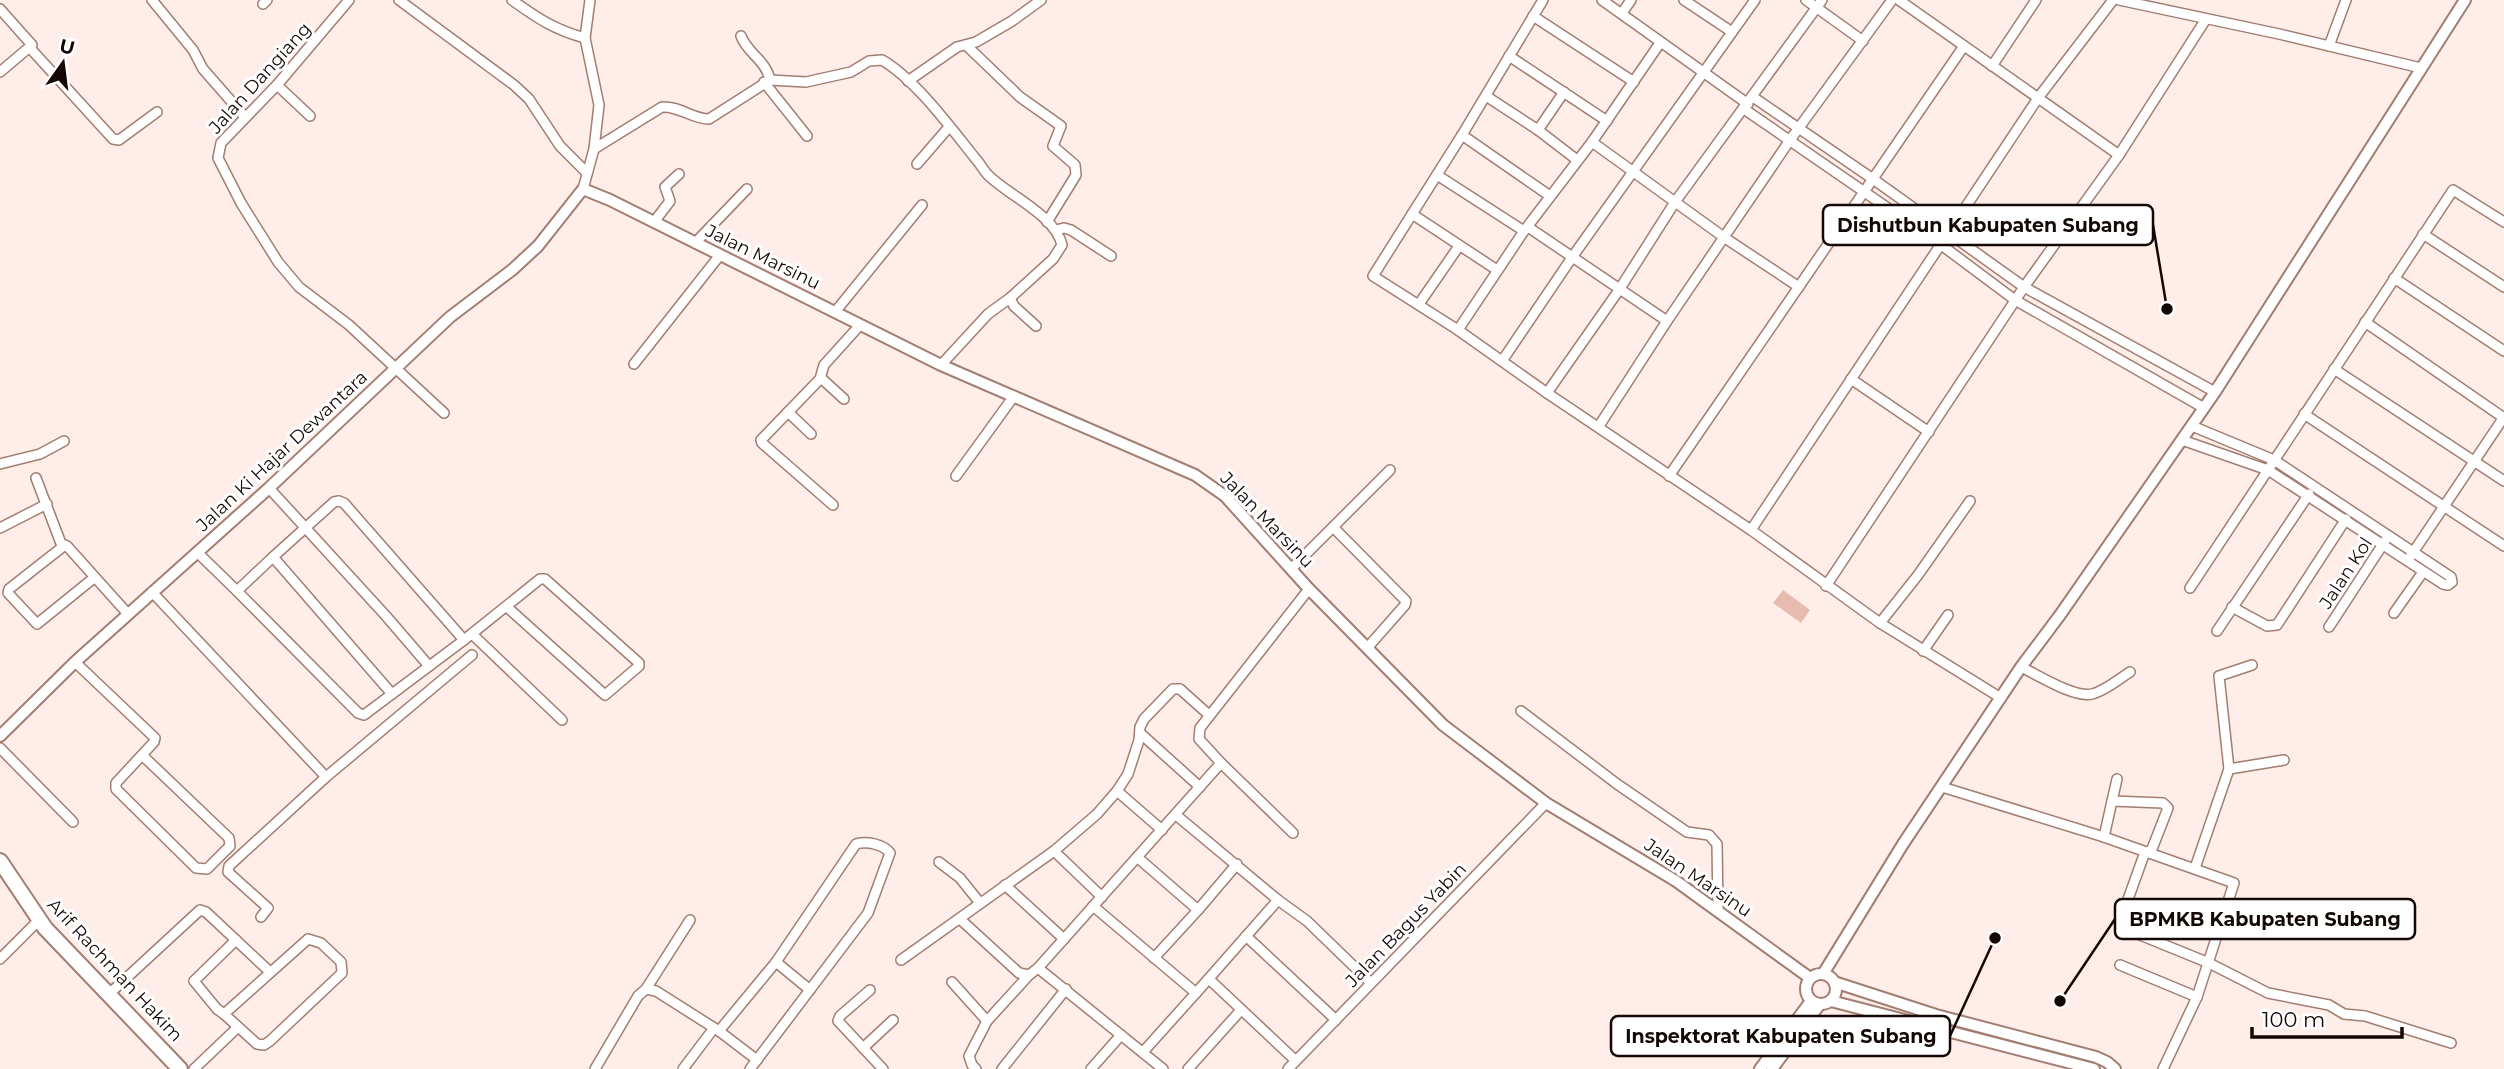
<svg xmlns="http://www.w3.org/2000/svg" width="2504" height="1069" font-family="Montserrat,sans-serif">
  <style>
    .green { fill: #e7bbae }
    .lines { fill: none; stroke-linecap: round; stroke-linejoin: round }
    .minor-casing { stroke: #a27d72; stroke-width: 12 }
    .tertiary-casing { stroke: #a27d72; stroke-width: 14 }
    .primary-casing { stroke: #a27d72; stroke-width: 18 }
    .minor { stroke: #fff; stroke-width: 9 }
    .tertiary { stroke: #fff; stroke-width: 10 }
    .primary { stroke: #fff; stroke-width: 14 }
    .labels { text-anchor: middle; stroke-width: 6; stroke-linejoin: round; paint-order: stroke }
    .street-label { font-size: 18px; fill: #140805; stroke: #fff }
    .leader { fill: none; stroke: #140805; stroke-width: 2.5 }
    .callout-dot { fill: #140805; stroke: #fff; stroke-width: 2.5 }
    .callout { fill: #fff; stroke: #140805; stroke-width: 2.5 }
    .callout-label { font-size: 19px; text-anchor: middle; font-weight: bold; fill: #140805 }
  </style>
  <rect width="100%" height="100%" fill="#feede8"/>
  <path class="green" d="M1783,590L1810,610L1801,623L1773,603Z"/>
  <g class="lines">
    <g class="minor-casing">
      <g id="minor">
        <path d="M152,0L193,50L203,69L245,117"/>
        <path d="M349,0L277,85L221,143L218,158L241,203L278,262L299,287L349,325L444,413"/>
        <path d="M399,0L514,85L529,99L560,146L587,173"/>
        <path d="M512,0C537,18 555,30 585,38"/>
        <path d="M1543,0L1462,135L1373,276L1458,330L1547,393L1751,530L1880,623L2001,698"/>
        <path d="M1602,0L1748,104"/>
        <path d="M1684,0L1732,32"/>
        <path d="M1806,0L1863,41"/>
        <path d="M1899,0L2119,155"/>
        <path d="M2119,0L2279,34L2421,68"/>
        <path d="M263,4L267,0"/>
        <path d="M0,9L32,45L0,72"/>
        <path d="M1622,13L1631,0"/>
        <path d="M1533,16L1634,82"/>
        <path d="M741,36C747,53 766,60 770,80"/>
        <path d="M966,45L1020,97L1061,126L1053,146L1075,165L1076,175L1047,222"/>
        <path d="M2329,46L2346,0"/>
        <path d="M30,48L113,139L119,140L157,112"/>
        <path d="M1509,56L1607,121"/>
        <path d="M1992,66L2036,0"/>
        <path d="M908,81L957,47L976,42L1012,21L1041,0"/>
        <path d="M764,82L807,136"/>
        <path d="M277,85L310,116"/>
        <path d="M1486,96L1538,130L1577,160"/>
        <path d="M1753,97L1873,179L2024,287L2215,392"/>
        <path d="M1744,109L1940,244L2015,300L2204,408"/>
        <path d="M1538,130L1564,92"/>
        <path d="M1462,135L1550,196"/>
        <path d="M1592,142L1725,238L1799,287"/>
        <path d="M594,149L662,107C680,106 692,119 709,119L770,80L806,82L851,72L869,61L882,60C915,79 951,128 975,158C980,163 983,170 988,175C1009,196 1055,215 1062,245L1053,259L1010,298"/>
        <path d="M917,164L949,127"/>
        <path d="M1437,175L1524,231"/>
        <path d="M583,189L594,149L599,105L585,38L590,0"/>
        <path d="M1412,214L1497,270"/>
        <path d="M654,222L670,201L665,187L679,174"/>
        <path d="M1528,227L1667,321"/>
        <path d="M1056,230L1064,228L1071,230L1111,256"/>
        <path d="M2423,234L2504,287"/>
        <path d="M695,243L747,189"/>
        <path d="M2394,278L2504,351"/>
        <path d="M1419,304L1459,246"/>
        <path d="M835,312L922,205"/>
        <path d="M2365,322L2504,418"/>
        <path d="M1458,330L1524,231L1592,142L1660,43"/>
        <path d="M1502,361L1573,256L1755,0"/>
        <path d="M634,364L720,255"/>
        <path d="M941,365L988,314L1010,298L1014,306L1036,326"/>
        <path d="M2334,369L2504,481"/>
        <path d="M821,378L844,399"/>
        <path d="M1851,379L1929,432"/>
        <path d="M1547,393L1619,290L1675,202L1822,0"/>
        <path d="M788,412L811,434"/>
        <path d="M2304,414L2504,546"/>
        <path d="M1599,426L1667,321L1790,140L1892,0"/>
        <path d="M2182,440L2268,470L2443,584L2448,585L2452,582L2451,577L2274,460L2192,426"/>
        <path d="M0,464L40,454L64,441"/>
        <path d="M956,476L1014,396"/>
        <path d="M1669,476L1964,46"/>
        <path d="M36,478L62,546"/>
        <path d="M269,488L386,616L429,666"/>
        <path d="M339,501L344,503L464,640L392,694L273,557L334,502Z"/>
        <path d="M833,505L762,443L761,440L820,379L824,365L860,325"/>
        <path d="M1333,527L1406,601L1405,605L1368,647"/>
        <path d="M0,528L47,504"/>
        <path d="M1751,530L2038,98L2113,0"/>
        <path d="M198,553L237,591"/>
        <path d="M273,557L237,591L358,713L364,715L392,694"/>
        <path d="M2410,557L2504,417"/>
        <path d="M1292,568L1390,470"/>
        <path d="M95,577L37,624L8,593L9,589L65,545L67,546L128,614"/>
        <path d="M1826,586L2024,287L2119,155L2206,19"/>
        <path d="M2190,588L2453,190L2504,222"/>
        <path d="M152,592L326,777"/>
        <path d="M2232,607L2267,626L2277,625L2346,519"/>
        <path d="M2394,613L2423,572"/>
        <path d="M1880,623L1918,575L1970,501"/>
        <path d="M2329,627L2385,541"/>
        <path d="M2217,631L2309,494"/>
        <path d="M473,635L562,720"/>
        <path d="M464,640L540,579H545L639,663V666L605,695L507,607"/>
        <path d="M1923,651L1948,615"/>
        <path d="M75,662L155,738L154,742L116,783V789L196,868L207,869L230,846L229,838L142,755"/>
        <path d="M2021,667C2038,675 2074,698 2092,694C2105,691 2119,679 2130,672"/>
        <path d="M1521,711L1617,784L1687,832L1709,835L1717,844L1718,911"/>
        <path d="M1140,733L1200,787"/>
        <path d="M0,748L73,822"/>
        <path d="M1221,763L1293,833"/>
        <path d="M2229,769L2284,760"/>
        <path d="M1942,787L2104,837L2234,883L2197,997L2163,1069"/>
        <path d="M1117,791L1162,830"/>
        <path d="M2112,801L2117,779"/>
        <path d="M1176,815L1278,900L1307,921L1371,983"/>
        <path d="M2104,837L2112,801L2163,803L2168,808L2152,849L2147,853"/>
        <path d="M1054,851L1097,814L1117,791L1128,774L1139,740L1140,727L1144,719L1173,689H1180L1209,715"/>
        <path d="M2145,852L2122,916V924L2128,930L2209,963L2268,993L2329,1005L2344,1014L2365,1016L2451,1043"/>
        <path d="M1137,857L1198,910L1237,864"/>
        <path d="M939,862L960,878L980,903"/>
        <path d="M2195,868L2229,769L2219,676L2252,665"/>
        <path d="M1005,885L1064,939"/>
        <path d="M1093,906L1196,993L1278,900"/>
        <path d="M261,917L268,908L228,872L229,866L326,777L472,655"/>
        <path d="M960,919L1019,973L1029,975L1038,968L1221,763L1199,739L1200,728L1309,589"/>
        <path d="M1246,936L1336,1020"/>
        <path d="M308,939L321,943L341,962L342,973L270,1041L264,1045L257,1044L224,1014Z"/>
        <path d="M1154,958L1198,910"/>
        <path d="M0,959L39,920"/>
        <path d="M901,960L1054,851L1102,897"/>
        <path d="M776,962L810,990"/>
        <path d="M2120,965L2197,997"/>
        <path d="M1038,968L1163,1069"/>
        <path d="M1209,979L1295,1060"/>
        <path d="M952,982L987,1021"/>
        <path d="M646,989L690,920"/>
        <path d="M870,990L840,1016L838,1021L883,1069"/>
        <path d="M109,994L200,910L206,912L270,972"/>
        <path d="M224,1014L217,1009L194,981L236,940"/>
        <path d="M719,1031L776,962L856,844C867,841 883,844 890,853L868,913L750,1069"/>
        <path d="M863,1048L893,1020"/>
        <path d="M1143,1052L1196,993"/>
        <path d="M194,1069L237,1028"/>
        <path d="M595,1069L638,996L646,989L656,991L719,1031L757,1060"/>
        <path d="M683,1069L714,1028"/>
        <path d="M976,1069L972,1065L969,1056L987,1021L1029,975"/>
        <path d="M1002,1069L1066,989"/>
        <path d="M1091,1069L1121,1035"/>
        <path d="M1188,1069L1241,1010"/>
        <path d="M1288,1069L1546,803"/>
      </g>
    </g>
    <g class="tertiary-casing">
      <g id="tertiary">
        <path d="M0,736L75,662L269,488L450,317L512,270L538,246L583,189L610,200L941,365L1195,475L1225,496L1309,589L1443,725L1546,803L1676,881L1810,978"/>
        <path d="M1823,974L1903,844L2021,667L2060,615L2215,392L2465,0"/>
        <circle cx="1821" cy="989" r="15"/>
        <path d="M1834,982L1936,1015L2096,1057L2107,1062L2115,1069"/>
        <path d="M1831,1001L2094,1069"/>
        <path d="M1760,1069L1811,1001"/>
        <path d="M1772,1069L1820,1004"/>
      </g>
    </g>
    <g class="primary-casing">
      <path id="primary" d="M0,861L45,928L180,1069"/>
    </g>
    <use href="#minor" class="minor"/>
    <use href="#tertiary" class="tertiary"/>
    <use href="#primary" class="primary"/>
  </g>
  <g class="labels">
    <g class="street-label">
      <text transform="translate(260 78) rotate(-48)" y="6">Jalan Dangiang</text>
      <text transform="translate(763 257) rotate(26)" y="6">Jalan Marsinu</text>
      <text transform="translate(282 451) rotate(-43)" y="6">Jalan Ki Hajar Dewantara</text>
      <text transform="translate(1267 520) rotate(46)" y="6">Jalan Marsinu</text>
      <text transform="translate(2346 573) rotate(-57)" y="6">Jalan Kol</text>
      <text transform="translate(1698 878) rotate(34)" y="6">Jalan Marsinu</text>
      <text transform="translate(1406 925) rotate(-46)" y="6">Jalan Bagus Yabin</text>
      <text transform="translate(115 970) rotate(47)" y="6">Arif Rachman Hakim</text>
    </g>
  </g>
  <path class="leader" d="M2167 309L2153 225M2060 1001L2115 919M1995 938L1950 1036"/>
  <g class="callout-dot">
    <circle cx="2167" cy="309" r="7"/>
    <circle cx="2060" cy="1001" r="7"/>
    <circle cx="1995" cy="938" r="7"/>
  </g>
  <g class="callout">
    <rect x="1823" y="205" width="330" height="40" rx="7"/>
    <rect x="2115" y="899" width="300" height="40" rx="7"/>
    <rect x="1611" y="1016" width="339" height="40" rx="7"/>
  </g>
  <g class="callout-label">
    <text x="1988" y="232">Dishutbun Kabupaten Subang</text>
    <text x="2265" y="926">BPMKB Kabupaten Subang</text>
    <text x="1781" y="1043">Inspektorat Kabupaten Subang</text>
  </g>
  <g transform="translate(63 63) rotate(14)" stroke="#ffffff" stroke-width="5" paint-order="stroke">
  <path d="M0-5L12 26L0 18L-12 26Z" fill="#140805"/>
  <text y="-10" font-size="19" font-weight="bold" text-anchor="middle" fill="#140805">U</text>
  </g>
  <path d="M2252 1027v10h150v-10" fill="none" stroke="#140805" stroke-width="3.5"/>
  <text x="2262" y="1027" font-size="21" fill="#140805" stroke="#ffffff" stroke-width="5" paint-order="stroke">100 m</text>
</svg>
